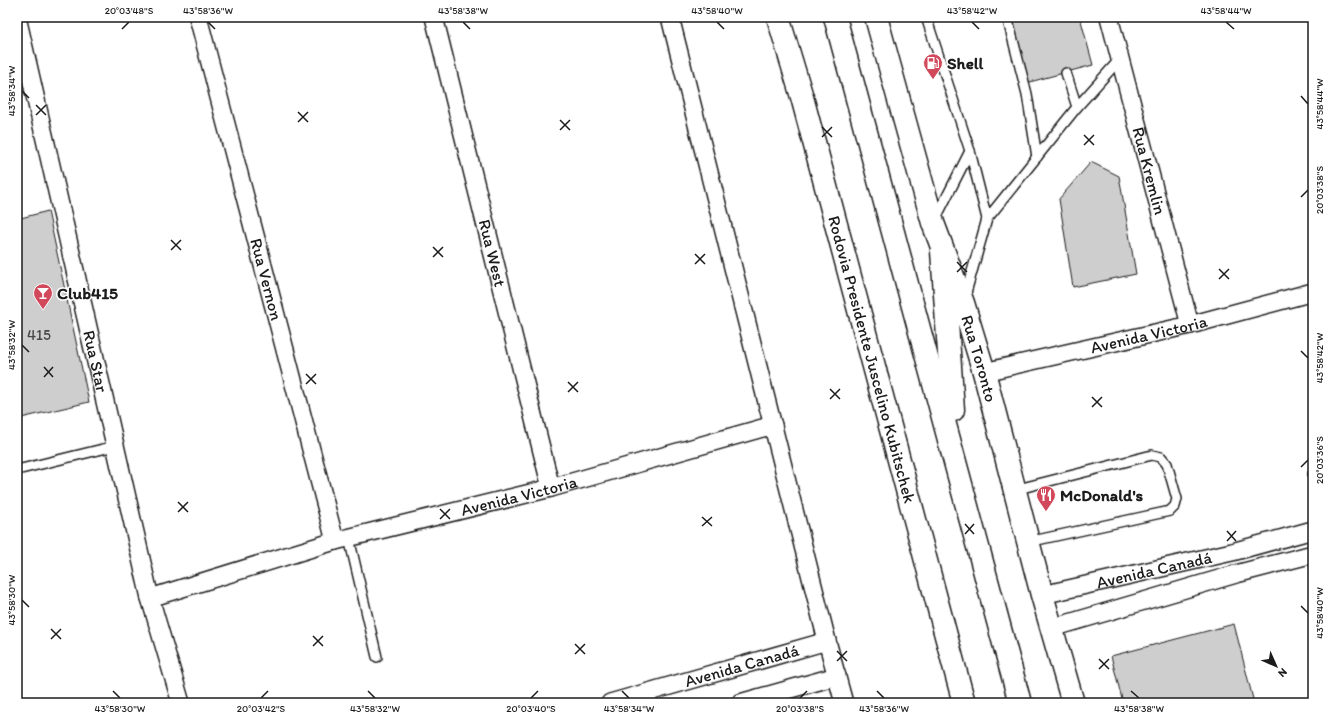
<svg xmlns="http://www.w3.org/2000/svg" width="1330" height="720" font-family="Itim,sans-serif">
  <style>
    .building { fill: #cecece; stroke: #1c1c1c }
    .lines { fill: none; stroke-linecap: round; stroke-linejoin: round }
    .service-casing { stroke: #1c1c1c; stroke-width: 12 }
    .minor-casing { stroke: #1c1c1c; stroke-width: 20 }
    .secondary-casing { stroke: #1c1c1c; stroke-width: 25 }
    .motorway-casing { stroke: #1c1c1c; stroke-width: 25 }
    .service { stroke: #fff; stroke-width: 9 }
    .minor { stroke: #fff; stroke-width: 17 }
    .secondary { stroke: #fff; stroke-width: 22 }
    .motorway { stroke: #fff; stroke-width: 22 }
    .ticks { fill: none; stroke: #1c1c1c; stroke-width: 1.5 }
    .labels { text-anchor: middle; stroke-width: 3; stroke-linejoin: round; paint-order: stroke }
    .number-label { font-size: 15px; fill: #484848 }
    .poi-label { font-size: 17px; font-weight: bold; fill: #1c1c1c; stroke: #fff; text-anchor: start }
    .street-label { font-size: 17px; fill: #1c1c1c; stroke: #fff }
    .neatline { fill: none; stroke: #1c1c1c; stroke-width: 1.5 }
    .ticks-label { font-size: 10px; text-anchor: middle; fill: #1c1c1c }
  </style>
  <rect width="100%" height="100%" fill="#fff"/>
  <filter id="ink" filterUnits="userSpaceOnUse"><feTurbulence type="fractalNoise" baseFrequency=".025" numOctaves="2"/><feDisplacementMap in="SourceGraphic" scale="8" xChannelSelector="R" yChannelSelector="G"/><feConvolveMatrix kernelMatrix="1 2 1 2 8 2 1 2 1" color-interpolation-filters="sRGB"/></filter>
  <g filter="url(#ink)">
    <g class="building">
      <path d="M1009,17H1080L1093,65L1026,83Z"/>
      <path d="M1091,162L1119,176L1136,274L1073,287L1059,199Z"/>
      <path d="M48,211L89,402L17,419V219Z"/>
      <path d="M1234,624L1254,703H1123L1111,656Z"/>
    </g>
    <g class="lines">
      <g class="service-casing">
        <g id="service">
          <path d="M926,17L970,151L987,219L965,296"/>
          <path d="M1007,17L1027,94L1037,157"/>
          <path d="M1066,73L1077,107"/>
          <path d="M936,218L970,151"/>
          <path d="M987,219L1077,107L1120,59"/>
          <path d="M17,470L115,446"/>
          <path d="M1313,474V476"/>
          <path d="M1014,490L1152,455L1161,457L1167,464L1177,499L1175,506L1170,511L1028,542"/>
          <path d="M349,538L377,657"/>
        </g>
      </g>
      <g class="minor-casing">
        <g id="minor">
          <path id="s1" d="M17,17L150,598L181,703"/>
          <path id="s2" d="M198,17L335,541"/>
          <path id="s3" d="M434,17L551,488"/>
          <path d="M670,17L827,641L844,703"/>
          <path id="s4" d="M1109,17L1190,325"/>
          <path id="s5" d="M984,372L1190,325L1313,292"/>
          <path id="s6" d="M1042,595L1232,552L1313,530"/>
          <path id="s7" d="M150,598L335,541L551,488L773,425"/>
          <path d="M1052,628L1236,574L1313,554"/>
          <path id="s8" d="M610,703L827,641"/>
          <path d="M740,703L837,676"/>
        </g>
      </g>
      <g class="secondary-casing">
        <g id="secondary">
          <path id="s9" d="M876,17L933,223L963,303L984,372L1042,595L1073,703"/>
        </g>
      </g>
      <g class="motorway-casing">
        <g id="motorway">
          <path id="s10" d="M778,17L802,97L964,703"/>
          <path d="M835,17L1020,703"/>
          <path d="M942,251L953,410"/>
        </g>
      </g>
      <use href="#service" class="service"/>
      <use href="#minor" class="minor"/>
      <use href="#secondary" class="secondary"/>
      <use href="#motorway" class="motorway"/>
    </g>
  </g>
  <path class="ticks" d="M208,22L215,29M463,22L470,29M717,22L724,29M972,22L979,29M1226,22L1234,29M122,29L129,22M22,91L29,98M1301,96L1308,104M36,105L46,115M298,112L308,122M36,115L46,105M560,120L570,130M298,122L308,112M822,127L832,137M560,130L570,120M1084,135L1094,145M822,137L832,127M1084,145L1094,135M1301,197L1308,190M171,240L181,250M433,247L443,257M171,250L181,240M695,254L705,264M433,257L443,247M957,262L967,272M695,264L705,254M1219,269L1229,279M957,272L967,262M1219,279L1229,269M22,345L29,352M1301,351L1308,358M44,367L53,377M306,374L316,384M44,377L53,367M568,382L578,392M306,384L316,374M830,389L840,399M568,392L578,382M1092,397L1102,407M830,399L840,389M1092,407L1102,397M1301,467L1308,460M178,502L188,512M440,509L450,519M178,512L188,502M702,517L712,526M440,519L450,509M965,524L974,534M702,526L712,517M1227,531L1236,541M965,534L974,524M1227,541L1236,531M22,600L29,607M1301,606L1308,613M51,629L61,639M313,636L323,646M51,639L61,629M575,644L585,654M313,646L323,636M837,651L847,661M575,654L585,644M1099,659L1109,669M837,661L847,651M1099,669L1109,659M113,691L120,698M368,691L375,698M622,691L629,698M877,691L884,698M1131,691L1139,698M261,698L268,691M531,698L538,691M800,698L807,691"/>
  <defs>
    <g id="fuel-pin" transform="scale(1)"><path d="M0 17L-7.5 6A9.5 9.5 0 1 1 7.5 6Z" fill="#d1495b" stroke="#fff"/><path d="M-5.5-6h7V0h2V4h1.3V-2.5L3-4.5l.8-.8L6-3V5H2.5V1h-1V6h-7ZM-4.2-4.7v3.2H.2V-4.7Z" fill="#fff"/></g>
    <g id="bar-pin" transform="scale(1)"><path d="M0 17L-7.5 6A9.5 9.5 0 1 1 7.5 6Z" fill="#d1495b" stroke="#fff"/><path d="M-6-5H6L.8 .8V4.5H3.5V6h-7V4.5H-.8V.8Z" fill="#fff"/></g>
    <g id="restaurant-pin" transform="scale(1)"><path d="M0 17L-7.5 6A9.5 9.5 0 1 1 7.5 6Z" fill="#d1495b" stroke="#fff"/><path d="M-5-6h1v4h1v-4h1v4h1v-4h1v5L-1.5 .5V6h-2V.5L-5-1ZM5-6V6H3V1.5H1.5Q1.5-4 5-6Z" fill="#fff"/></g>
  </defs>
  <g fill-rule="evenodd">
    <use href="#fuel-pin" x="933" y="63"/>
    <use href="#bar-pin" x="43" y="293"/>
    <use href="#restaurant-pin" x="1046" y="495"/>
  </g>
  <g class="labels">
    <g class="number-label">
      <text x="39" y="340">415</text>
    </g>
    <g class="poi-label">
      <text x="947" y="69">Shell</text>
      <text x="57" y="299">Club415</text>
      <text x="1060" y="501">McDonald's</text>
    </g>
    <g class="street-label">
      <text dy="6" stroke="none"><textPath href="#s4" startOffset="159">Rua Kremlin</textPath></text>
      <text dy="6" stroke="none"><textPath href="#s3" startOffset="243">Rua West</textPath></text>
      <text dy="6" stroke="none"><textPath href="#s2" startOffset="271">Rua Vernon</textPath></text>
      <text dy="6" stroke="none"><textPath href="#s5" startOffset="169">Avenida Victoria</textPath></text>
      <text dy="6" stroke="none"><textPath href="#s9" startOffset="357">Rua Toronto</textPath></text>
      <text dy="6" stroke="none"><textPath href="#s10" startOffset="355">Rodovia Presidente Juscelino Kubitschek</textPath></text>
      <text dy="6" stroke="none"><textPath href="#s1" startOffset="353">Rua Star</textPath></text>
      <text dy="6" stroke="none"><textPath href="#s7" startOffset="383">Avenida Victoria</textPath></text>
      <text dy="6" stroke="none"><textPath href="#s6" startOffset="115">Avenida Canadá</textPath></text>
      <text dy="6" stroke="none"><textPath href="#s8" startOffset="137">Avenida Canadá</textPath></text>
    </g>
  </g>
  <rect width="1330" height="720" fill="none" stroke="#fff" stroke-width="44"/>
  <g transform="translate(1276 666) rotate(135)" stroke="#ffffff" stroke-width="3" paint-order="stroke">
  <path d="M0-3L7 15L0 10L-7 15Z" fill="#1c1c1c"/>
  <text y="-6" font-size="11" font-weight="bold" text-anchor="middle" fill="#1c1c1c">N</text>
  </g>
  <rect x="22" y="22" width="1286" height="676" class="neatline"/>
  <g class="ticks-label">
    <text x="129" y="14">20°03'48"S</text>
    <text x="208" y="14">43°58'36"W</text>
    <text x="463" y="14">43°58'38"W</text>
    <text x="717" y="14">43°58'40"W</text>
    <text x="972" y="14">43°58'42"W</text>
    <text x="1226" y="14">43°58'44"W</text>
    <text transform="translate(11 91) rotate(-90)" y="4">43°58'34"W</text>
    <text transform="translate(1319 104) rotate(-90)" y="4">43°58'44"W</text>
    <text transform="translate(1319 190) rotate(-90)" y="4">20°03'38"S</text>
    <text transform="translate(11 345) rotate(-90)" y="4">43°58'32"W</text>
    <text transform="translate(1319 358) rotate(-90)" y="4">43°58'42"W</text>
    <text transform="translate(1319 460) rotate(-90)" y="4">20°03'36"S</text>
    <text transform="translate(11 600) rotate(-90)" y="4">43°58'30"W</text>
    <text transform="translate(1319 613) rotate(-90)" y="4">43°58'40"W</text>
    <text x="120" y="712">43°58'30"W</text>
    <text x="261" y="712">20°03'42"S</text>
    <text x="375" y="712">43°58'32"W</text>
    <text x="531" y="712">20°03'40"S</text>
    <text x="629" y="712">43°58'34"W</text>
    <text x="800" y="712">20°03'38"S</text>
    <text x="884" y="712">43°58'36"W</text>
    <text x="1139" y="712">43°58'38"W</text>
  </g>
</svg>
